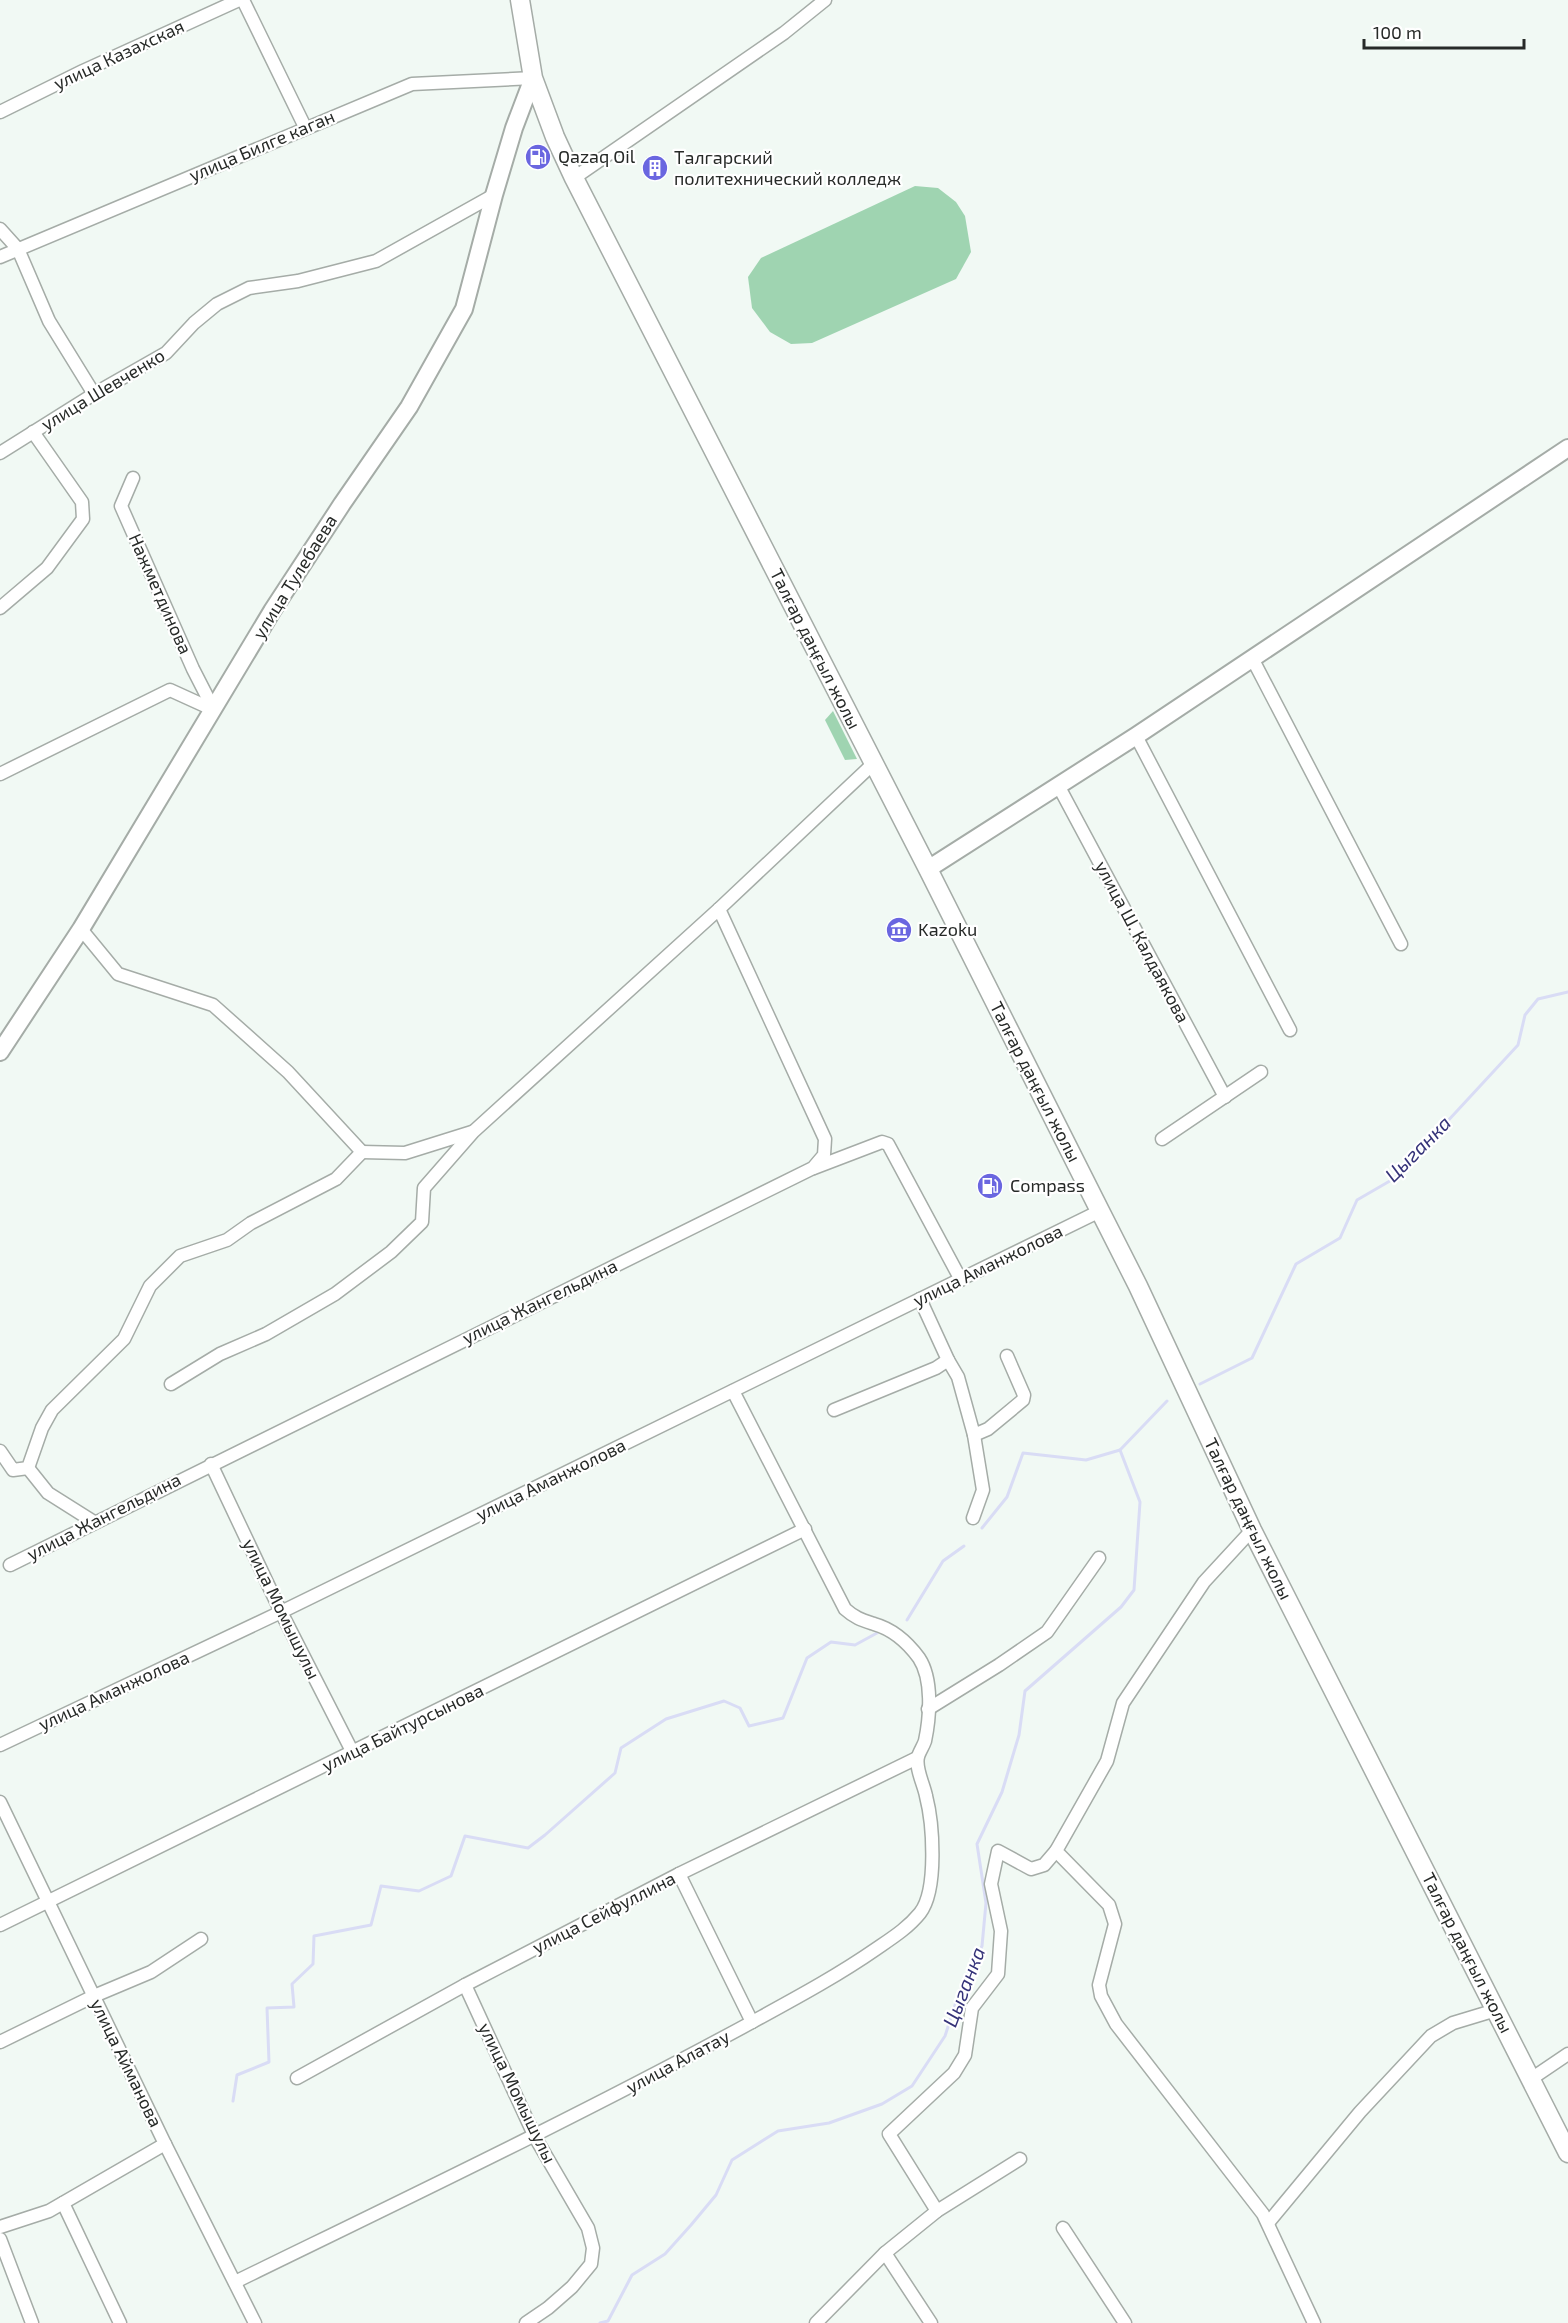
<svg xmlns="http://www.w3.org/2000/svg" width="1568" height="2323" font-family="'Exo 2',sans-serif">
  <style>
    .green { fill: #9fd4b1 }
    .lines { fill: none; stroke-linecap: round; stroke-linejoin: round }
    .stream { stroke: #d9dcf5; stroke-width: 3 }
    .street-casing { stroke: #a5aca7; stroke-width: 15 }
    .secondary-casing { stroke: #a5aca7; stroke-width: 20 }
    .primary-casing { stroke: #a5aca7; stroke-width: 21 }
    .street { stroke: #fff; stroke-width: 12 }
    .secondary { stroke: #fff; stroke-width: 16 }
    .primary { stroke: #fff; stroke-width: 18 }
    .labels { text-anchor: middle; stroke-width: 4.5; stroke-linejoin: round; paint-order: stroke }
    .street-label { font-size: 18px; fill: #272a28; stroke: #fff }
    .poi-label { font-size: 18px; fill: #272a28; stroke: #fff; text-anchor: start }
    .water-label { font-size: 20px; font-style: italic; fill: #353379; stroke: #fff }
  </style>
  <rect width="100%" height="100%" fill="#f1f9f4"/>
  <g class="green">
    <path d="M915,186L938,188L956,202L965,216L971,252L956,279L812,343L791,344L770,332L752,308L748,277L761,258Z"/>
    <path d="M833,711L857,759L845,760L825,720Z"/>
  </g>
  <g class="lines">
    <g class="stream">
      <path d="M1200,1384L1252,1358L1296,1264L1340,1238L1357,1200L1395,1178L1518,1045L1525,1015L1538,999L1568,992"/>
      <path d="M982,1528L1007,1497L1023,1453L1086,1460L1120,1450"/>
      <path d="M907,1620L943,1561L964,1546"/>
      <path d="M233,2101L237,2075L269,2062L267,2008L294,2007L292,1984L313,1964L314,1936L371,1925L381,1886L419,1891L451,1876L465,1836L528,1848L545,1835L615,1773L621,1748L666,1719L724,1701L740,1708L749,1726L783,1718L807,1658L831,1642L855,1645L877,1633"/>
      <path d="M600,2323L608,2321L632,2275L665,2254L691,2225L716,2195L732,2160L778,2131L829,2123L882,2104L912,2086L945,2036L959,1993L982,1946L986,1903L977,1844L1002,1792L1019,1735L1025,1691L1121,1607L1134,1590L1140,1502L1120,1450L1167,1401"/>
    </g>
    <g class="street-casing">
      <g id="street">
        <path d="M243,0L305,127"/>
        <path d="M0,112L83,71L239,0"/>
        <path d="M574,178L784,33L825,0"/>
        <path d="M0,229L18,249L49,321L94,394"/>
        <path d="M0,257L412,84L533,78"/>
        <path d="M0,453L94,394L166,353L194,323L217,304L249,288L298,281L376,261L494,195"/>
        <path d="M133,478L121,506L193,669L214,710"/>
        <path d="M0,608L47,568L83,519L82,502L33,432"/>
        <path d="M1252,658L1401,944"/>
        <path d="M1136,736L1290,1030"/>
        <path d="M0,774L170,690L214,710"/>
        <path d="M1059,787L1225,1097"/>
        <path d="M1162,1139L1261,1072"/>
        <path d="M362,1152L405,1153L472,1132"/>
        <path d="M814,1168L882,1142L888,1144L961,1280"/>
        <path d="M948,1360L958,1377L974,1435L988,1429L1023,1400L1024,1395L1007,1356"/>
        <path d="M171,1384L220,1354L266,1334L335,1294L391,1252L422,1222L424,1188L473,1132L719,909L874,763"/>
        <path d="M834,1410L936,1368L948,1360L920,1299"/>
        <path d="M0,1451L13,1470L28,1468L42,1428L52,1410L124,1339L150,1286L180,1256L227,1240L251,1223L336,1179L362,1152L288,1072L213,1005L118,974L81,929"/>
        <path d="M211,1464L281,1612L353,1753"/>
        <path d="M28,1468L48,1493L94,1522"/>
        <path d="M973,1518L983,1490L974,1435"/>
        <path d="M1252,1530L1204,1582L1123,1703L1107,1761L1056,1851L1109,1905L1115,1924L1099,1985L1101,1996L1116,2024L1263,2214L1314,2323"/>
        <path d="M10,1565L813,1168L824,1155L825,1139L719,909"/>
        <path d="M928,1709L999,1665L1047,1632L1099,1558"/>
        <path d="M0,1745L281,1612L1100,1211"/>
        <path d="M0,1802L165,2144L255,2323"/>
        <path d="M679,1874L752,2022"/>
        <path d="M0,1925L805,1529"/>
        <path d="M465,1985L535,2137L588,2228L593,2248L591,2264L572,2287L548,2308L526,2323"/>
        <path d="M0,2042L94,1996L151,1972L201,1939"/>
        <path d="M297,2078L465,1985L679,1874L917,1758"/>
        <path d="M1531,2079L1568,2054"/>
        <path d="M63,2203L120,2323"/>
        <path d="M937,2211L889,2134L954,2073L965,2055L972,2008L998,1974L1001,1931L991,1884L998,1851L1031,1869L1044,1865L1056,1851"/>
        <path d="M1268,2223L1360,2112L1431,2036L1453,2023L1496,2010"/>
        <path d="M0,2227L49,2211L165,2144"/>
        <path d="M1063,2228L1125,2323"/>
        <path d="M0,2239L32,2323"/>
        <path d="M885,2253L931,2323"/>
        <path d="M235,2282C409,2197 583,2114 754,2021C796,1998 837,1976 876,1949C892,1938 908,1928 920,1913C938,1890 933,1823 926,1796C924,1785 915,1768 918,1757C919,1752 923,1747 925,1741C930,1717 933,1679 919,1658C908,1643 892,1629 874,1624C862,1620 855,1618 845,1609L733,1391"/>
        <path d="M816,2323L885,2253L937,2211L1020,2159"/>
      </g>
    </g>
    <g class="secondary-casing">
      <g id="secondary">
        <path d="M928,869L1136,736L1568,448"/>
        <path d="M0,1052L81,929L272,611L342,504L409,407L464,309L494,195L514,128L533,78"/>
      </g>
    </g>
    <g class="primary-casing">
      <path id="primary" d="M520,0L533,78L555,137L574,178L928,869L1100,1211L1138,1286L1252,1530L1568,2153"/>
    </g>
    <use href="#street" class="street"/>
    <use href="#secondary" class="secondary"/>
    <use href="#primary" class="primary"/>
  </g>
  <defs>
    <g id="fuel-disc" transform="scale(1.35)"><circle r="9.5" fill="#6a66e0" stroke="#fff"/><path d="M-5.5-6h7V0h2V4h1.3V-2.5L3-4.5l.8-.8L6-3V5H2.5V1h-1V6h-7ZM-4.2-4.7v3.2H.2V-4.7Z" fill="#fff"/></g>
    <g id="building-disc" transform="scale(1.35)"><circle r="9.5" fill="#6a66e0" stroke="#fff"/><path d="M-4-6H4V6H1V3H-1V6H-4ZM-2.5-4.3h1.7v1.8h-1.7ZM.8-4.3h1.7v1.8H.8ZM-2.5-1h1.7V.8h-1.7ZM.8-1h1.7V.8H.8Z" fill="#fff"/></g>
    <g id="museum-disc" transform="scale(1.35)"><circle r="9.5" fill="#6a66e0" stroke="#fff"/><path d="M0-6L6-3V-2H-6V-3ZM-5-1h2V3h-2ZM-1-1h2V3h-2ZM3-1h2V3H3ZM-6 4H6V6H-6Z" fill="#fff"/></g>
  </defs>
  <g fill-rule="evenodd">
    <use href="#fuel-disc" x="538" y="157"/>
    <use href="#building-disc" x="655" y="168"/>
    <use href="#museum-disc" x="899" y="930"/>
    <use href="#fuel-disc" x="990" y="1186"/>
  </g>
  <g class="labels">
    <g class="street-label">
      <text transform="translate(119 55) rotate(-25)" y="6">улица Казахская</text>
      <text transform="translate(262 146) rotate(-23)" y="6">улица Билге каган</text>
      <text transform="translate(103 390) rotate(-31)" y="6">улица Шевченко</text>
      <text transform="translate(295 577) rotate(-58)" y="6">улица Тулебаева</text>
      <text transform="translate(160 594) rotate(66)" y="6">Нажметдинова</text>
      <text transform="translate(815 649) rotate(63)" y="6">Талғар даңғыл жолы</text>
      <text transform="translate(1142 942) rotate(62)" y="6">улица Ш. Калдаякова</text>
      <text transform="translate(1035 1082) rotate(63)" y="6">Талғар даңғыл жолы</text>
      <text transform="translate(988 1266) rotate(-26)" y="6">улица Аманжолова</text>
      <text transform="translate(540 1302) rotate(-26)" y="6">улица Жангельдина</text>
      <text transform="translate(551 1480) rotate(-26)" y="6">улица Аманжолова</text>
      <text transform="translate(104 1517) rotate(-27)" y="6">улица Жангельдина</text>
      <text transform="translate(1248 1519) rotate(64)" y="6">Талғар даңғыл жолы</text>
      <text transform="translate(281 1609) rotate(64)" y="6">улица Момышулы</text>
      <text transform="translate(114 1691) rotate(-25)" y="6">улица Аманжолова</text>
      <text transform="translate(403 1728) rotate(-26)" y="6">улица Байтурсынова</text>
      <text transform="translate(604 1913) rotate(-27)" y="6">улица Сейфуллина</text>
      <text transform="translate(1467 1953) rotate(63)" y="6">Талғар даңғыл жолы</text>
      <text transform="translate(678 2062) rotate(-28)" y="6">улица Алатау</text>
      <text transform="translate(126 2063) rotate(64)" y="6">улица Айманова</text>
      <text transform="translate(517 2093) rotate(64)" y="6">улица Момышулы</text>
    </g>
    <g class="poi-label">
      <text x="558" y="163">Qazaq Oil</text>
      <text x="674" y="164">Талгарский<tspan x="674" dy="21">политехнический колледж</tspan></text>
      <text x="918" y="936">Kazoku</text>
      <text x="1010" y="1192">Compass</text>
    </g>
    <g class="water-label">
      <text transform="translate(1418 1149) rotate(-45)" y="7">Цыганка</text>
      <text transform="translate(964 1987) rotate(-69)" y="7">Цыганка</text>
    </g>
  </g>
  <path d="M1364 39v9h160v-9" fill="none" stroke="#272a28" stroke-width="3"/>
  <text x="1373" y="39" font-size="18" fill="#272a28" stroke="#ffffff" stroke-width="4.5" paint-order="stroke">100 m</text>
</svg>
